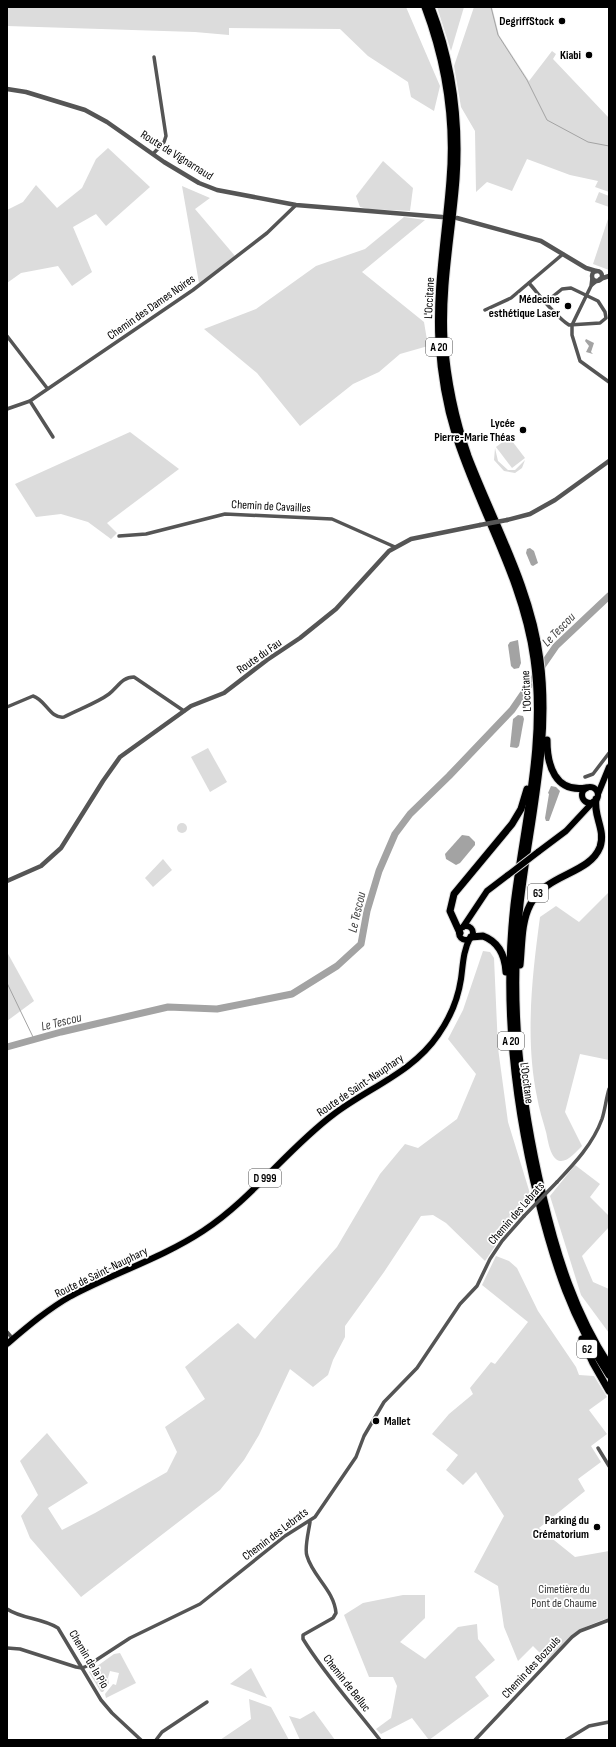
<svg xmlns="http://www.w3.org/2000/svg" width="616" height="1747" font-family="'Sofia Sans Condensed',sans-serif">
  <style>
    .green { fill: #dcdcdc }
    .water { fill: #a3a3a3 }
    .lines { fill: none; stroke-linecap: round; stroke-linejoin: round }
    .stream { stroke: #a3a3a3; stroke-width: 1 }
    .river { stroke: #a3a3a3; stroke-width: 7 }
    .primary-casing { stroke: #dbdbdb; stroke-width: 8 }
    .motorway-casing { stroke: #dbdbdb; stroke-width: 9 }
    .minor { stroke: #555; stroke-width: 3.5 }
    .tertiary { stroke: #555; stroke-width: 4.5 }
    .primary { stroke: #000; stroke-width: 6 }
    .motorway { stroke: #000; stroke-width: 7 }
    .primary-bridge-casing { stroke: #dbdbdb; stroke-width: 8; stroke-linecap: butt }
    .minor-bridge { stroke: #555; stroke-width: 3.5 }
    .tertiary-bridge { stroke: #555; stroke-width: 4.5 }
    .primary-bridge { stroke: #000; stroke-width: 6 }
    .poi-dot { fill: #000; stroke: #fff; stroke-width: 1.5 }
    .labels { text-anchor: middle; stroke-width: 3.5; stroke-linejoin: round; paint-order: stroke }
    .shield { fill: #fff; stroke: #4c4c4c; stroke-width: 1 }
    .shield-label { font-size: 11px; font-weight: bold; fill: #000 }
    .poi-label { font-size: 12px; font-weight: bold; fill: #000; stroke: #fff; text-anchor: end }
    .street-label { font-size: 12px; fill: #000; stroke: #fff }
    .park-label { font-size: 12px; fill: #333; stroke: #fff }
    .water-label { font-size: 13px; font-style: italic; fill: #444; stroke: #fff }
  </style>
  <rect width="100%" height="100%" fill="#fff"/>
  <g class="green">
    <path d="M7,7H406L440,86L434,111L411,97L408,82L368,56L340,29L229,28V35L195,32L7,26Z"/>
    <path d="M437,7H464L451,51Z"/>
    <path d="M474,7H492L499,35L529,81L552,51L556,54L553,59L609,118V192L595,187L598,181L570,175L527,159L512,191L487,182L476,192L475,131L461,107L454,66Z"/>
    <path d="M108,148L150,187L106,226L96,214L73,227L92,272L72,286L58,266L21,273L7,283V210L23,202L36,185L57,208L82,188L96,159Z"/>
    <path d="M383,161L413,188L410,211L368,209L360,207L356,196Z"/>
    <path d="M182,186L210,198L195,209L235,256L199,283Z"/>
    <path d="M599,192L609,196V207L595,202Z"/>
    <path d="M609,216V270L593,264Z"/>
    <path d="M404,217L425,220L362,272L424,322L428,346L400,354L379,372L353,384L300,426L257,373L204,329L256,309L316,266L365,249Z"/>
    <path d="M130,432L179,469L107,523L117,533L111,539L88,522L61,514L36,517L15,484Z"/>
    <path d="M509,437L525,458L512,468L496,447Z"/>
    <path d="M495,448L498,461L508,470H515L525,460L522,468L515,473L504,471L494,460Z"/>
    <path d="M208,748L227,782L210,792L191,757Z"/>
    <circle cx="182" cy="828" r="5"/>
    <path d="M163,859L172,870L153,887L145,878Z"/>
    <path d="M609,892V1060L580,1054L565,1112L582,1146C577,1151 568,1162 560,1161C550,1159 548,1140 546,1132C543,1121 539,1109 537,1097C525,1039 532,976 540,917L556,906L579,922Z"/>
    <path d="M483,951L490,952L494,958L498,1048L508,1122L532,1200L510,1224L485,1261L446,1223L433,1215L421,1216L384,1272L345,1326V1337L333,1360L328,1375L313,1387L290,1369L259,1435L244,1460L220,1490L81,1597L30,1538L21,1516L38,1495L20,1461L47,1433L88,1483L48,1508L62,1530L95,1513L167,1472L177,1452L165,1427L205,1399L185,1367L238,1323L255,1339L337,1247L380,1174L405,1144L418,1148L457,1119L476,1074L448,1039L463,1010Z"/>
    <path d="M7,952L34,1001L7,1021Z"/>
    <path d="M575,1165L600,1184L590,1197L609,1216V1227L582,1256L593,1282L609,1289V1333L581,1295L550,1196Z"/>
    <path d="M496,1256L509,1261L517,1268L538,1311L576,1367L579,1375L594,1376L607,1397L589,1410L607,1434L591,1446L601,1462L578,1479L585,1491L539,1528L575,1557L609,1551V1618C576,1628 570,1637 548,1661L533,1646L518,1661L504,1627L498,1586L474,1572L504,1516L476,1472L463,1485L446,1470L458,1455L432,1434L449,1414L473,1394L470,1388L491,1362L495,1364L528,1322L482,1285Z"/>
    <path d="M403,1595H425V1618L400,1642L425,1659L458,1627L477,1624L478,1639L495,1660L475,1677L489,1696L429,1740L412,1718L381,1734L376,1729L391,1718L397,1686L393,1677H369L344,1615L363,1603Z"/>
    <path d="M120,1653L136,1683L106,1698L105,1694L113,1684L116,1685L119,1673L110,1671L108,1678L109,1683L103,1692H101L89,1672L114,1654Z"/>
    <path d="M251,1668L267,1698L230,1684Z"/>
    <path d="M249,1699L271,1707L289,1740H220L251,1719Z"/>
    <path d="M314,1711L335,1740H300L289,1716L300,1719Z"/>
  </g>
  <g class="water">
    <path d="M586,339L594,343L591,352L593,354L586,352L589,346L585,341Z"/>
    <path d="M530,548L534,551L538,563L533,566L531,565L526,553L527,549Z"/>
    <path d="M518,640L521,663L519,668L514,669L511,666L508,645L510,642Z"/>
    <path d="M518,715L523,716L524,719L519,746L517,748L510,747L513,719Z"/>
    <path d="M551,786L556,787L560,791L549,821H546L545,818L549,794L548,793Z"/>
    <path d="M462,835L469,836L475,842V845L460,863L456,865L446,859L445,854Z"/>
  </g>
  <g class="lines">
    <g class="stream">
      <path d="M491,7L498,35L527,80L547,120L588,142L609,146"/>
      <path d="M7,983L34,1039"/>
    </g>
    <path class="river" d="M7,1047L61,1032L168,1007L217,1009L292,994L337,966L361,944L367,911L379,871L395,834L410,814L449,776L512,710L556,646L609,596"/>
    <g class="primary-casing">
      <g id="primary">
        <circle cx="590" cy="795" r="8"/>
        <path d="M598,794L609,767"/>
        <path d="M538,852L566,831L593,802"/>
        <circle cx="466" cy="933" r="7"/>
        <path d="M463,927L487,891L508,875"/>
        <path d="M7,1344C27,1327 48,1309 71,1296C114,1273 162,1258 203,1231C253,1198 287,1149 334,1114C370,1087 413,1072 438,1035C450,1018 458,999 461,979C463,965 463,951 470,938"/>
      </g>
    </g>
    <g class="motorway-casing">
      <g id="motorway">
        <path d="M425,7C446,63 455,121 450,180C446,234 436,288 439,342C441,373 446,404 455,433C479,510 523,578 534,659C546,741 524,823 514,905C503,1004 514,1102 538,1199C554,1264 572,1319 609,1375"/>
        <path d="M431,7C452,62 460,121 456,179C452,232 441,286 444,340C447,379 455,419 468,456C494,524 531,588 540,660C551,743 529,823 520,904C509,1004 520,1098 543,1196C557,1256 575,1313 609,1365"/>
        <path d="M547,740C547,765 555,793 586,788"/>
        <path d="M460,933L450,911L454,894L512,824L521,809L527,789"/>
        <path d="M471,937L483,936C499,942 505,955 506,972"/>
        <path d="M520,965C522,946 521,922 530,905C546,873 589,875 600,847C606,830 593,816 596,799"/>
        <path d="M582,1339L593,1363L609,1391"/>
      </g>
    </g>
    <g class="minor">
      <path d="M153,154L164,142L166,136L154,57"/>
      <path d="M592,278L591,286L572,325V335L580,361L609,382"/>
      <path d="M529,283C541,297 554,315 569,325L600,323L606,318L605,312L598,301L571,288L562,289L546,302"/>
      <path d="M592,285L598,280"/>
      <path d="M485,310L511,298L563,254"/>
      <path d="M7,336L47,388"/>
      <path d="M30,401L53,437"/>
      <path d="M7,409L30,401L193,290L267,233L296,205"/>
      <path d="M119,536L146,534L225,514L332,519L395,547"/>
      <path d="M7,707L33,696C46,700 50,719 64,717C77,710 97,703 109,694C118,687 122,677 134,677L184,711"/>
      <path d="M585,777L593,774L609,753"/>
      <path d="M557,1182C574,1164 593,1144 602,1119C605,1110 606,1099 609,1089"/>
      <path d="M7,1332L13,1339"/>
      <path d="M598,1448L609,1466"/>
      <path d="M310,1522C309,1530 304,1549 307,1556C313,1577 334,1590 336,1613L333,1618L303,1635V1639C325,1675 354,1706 380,1740"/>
      <path d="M7,1609C22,1619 42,1618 58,1628L101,1700L112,1713L141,1740"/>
      <path d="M7,1648L20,1649L76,1667L82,1668L87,1666L130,1638L200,1604L285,1536L315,1517L356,1457L364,1436L384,1402L417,1368L460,1304L477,1286L490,1259L502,1241L524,1216"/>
      <path d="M156,1740L162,1732L207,1702"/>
      <path d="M475,1740L572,1637L580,1631L609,1620"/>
      <path d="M566,1740L589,1726L609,1722"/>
    </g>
    <g class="tertiary">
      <path d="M7,89L26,92L85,110L107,122L164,162L199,183L217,190L296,205L442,217"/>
      <path d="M457,218L541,241L586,268L596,271"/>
      <circle cx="597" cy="276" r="5"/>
      <path d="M600,279L609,276"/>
      <path d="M507,520L530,514L555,500L609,461"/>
      <path d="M7,881L41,866L61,848L103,781L120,757L191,706L224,693L267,660L300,638L336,609L389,551L411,539L480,525"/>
    </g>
    <use href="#primary" class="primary"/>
    <use href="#motorway" class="motorway"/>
    <g class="primary-bridge-casing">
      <path id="primary-bridge" d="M508,875L538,852"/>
    </g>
    <path class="minor-bridge" d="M524,1216L557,1182"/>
    <path class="tertiary-bridge" d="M480,525L507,520"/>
    <use href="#primary-bridge" class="primary-bridge"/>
  </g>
  <g class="poi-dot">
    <circle cx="562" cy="21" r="4"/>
    <circle cx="589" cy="55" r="4"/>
    <circle cx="568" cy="306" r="4"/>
    <circle cx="523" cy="430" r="4"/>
    <circle cx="376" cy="1421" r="4"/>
    <circle cx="597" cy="1527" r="4"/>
  </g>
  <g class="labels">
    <g class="shield">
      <rect x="426" y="338" width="26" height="18" rx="3"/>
      <rect x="528" y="884" width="20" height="18" rx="3"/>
      <rect x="498" y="1032" width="26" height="18" rx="3"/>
      <rect x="249" y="1169" width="32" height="18" rx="3"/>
      <rect x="577" y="1340" width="20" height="18" rx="3"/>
    </g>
    <g class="shield-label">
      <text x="439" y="351">A 20</text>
      <text x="538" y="897">63</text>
      <text x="511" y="1045">A 20</text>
      <text x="265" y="1182">D 999</text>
      <text x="587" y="1353">62</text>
    </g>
    <g class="poi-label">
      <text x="554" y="25">DegriffStock</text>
      <text x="581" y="59">Kiabi</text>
      <text x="560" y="303">Médecine<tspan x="560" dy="14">esthétique Laser</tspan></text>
      <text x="515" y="427">Lycée<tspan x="515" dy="14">Pierre-Marie Théas</tspan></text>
      <text x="384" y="1425" text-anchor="start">Mallet</text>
      <text x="589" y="1524">Parking du<tspan x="589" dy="14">Crématorium</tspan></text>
    </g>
    <g class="street-label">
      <text transform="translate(177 155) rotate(32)" y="4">Route de Vignarnaud</text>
      <text transform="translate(429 298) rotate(-87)" y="4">L'Occitane</text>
      <text transform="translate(151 307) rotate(-35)" y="4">Chemin des Dames Noires</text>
      <text transform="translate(271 506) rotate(3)" y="4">Chemin de Cavailles</text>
      <text transform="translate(259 656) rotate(-35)" y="4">Route du Fau</text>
      <text transform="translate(526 691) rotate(-93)" y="4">L'Occitane</text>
      <text transform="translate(527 1083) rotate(82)" y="4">L'Occitane</text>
      <text transform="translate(360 1085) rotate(-34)" y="4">Route de Saint-Nauphary</text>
      <text transform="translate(516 1213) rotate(-49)" y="4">Chemin des Lebrats</text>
      <text transform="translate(101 1272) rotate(-26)" y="4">Route de Saint-Nauphary</text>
      <text transform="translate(275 1534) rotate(-37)" y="4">Chemin des Lebrats</text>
      <text transform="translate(89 1659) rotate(59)" y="4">Chemin de la Pio</text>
      <text transform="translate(531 1667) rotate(-47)" y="4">Chemin des Bozouls</text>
      <text transform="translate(347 1683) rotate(52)" y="4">Chemin de Belluc</text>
    </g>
    <g class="park-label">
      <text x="564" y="1593">Cimetière du<tspan x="564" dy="14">Pont de Chaume</tspan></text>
    </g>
    <g class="water-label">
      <text transform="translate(558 629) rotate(-46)" y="5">Le Tescou</text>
      <text transform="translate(356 912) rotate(-77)" y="5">Le Tescou</text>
      <text transform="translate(61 1021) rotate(-14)" y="5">Le Tescou</text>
    </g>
  </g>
  <rect width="616" height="1747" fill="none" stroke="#000000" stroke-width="16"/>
</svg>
